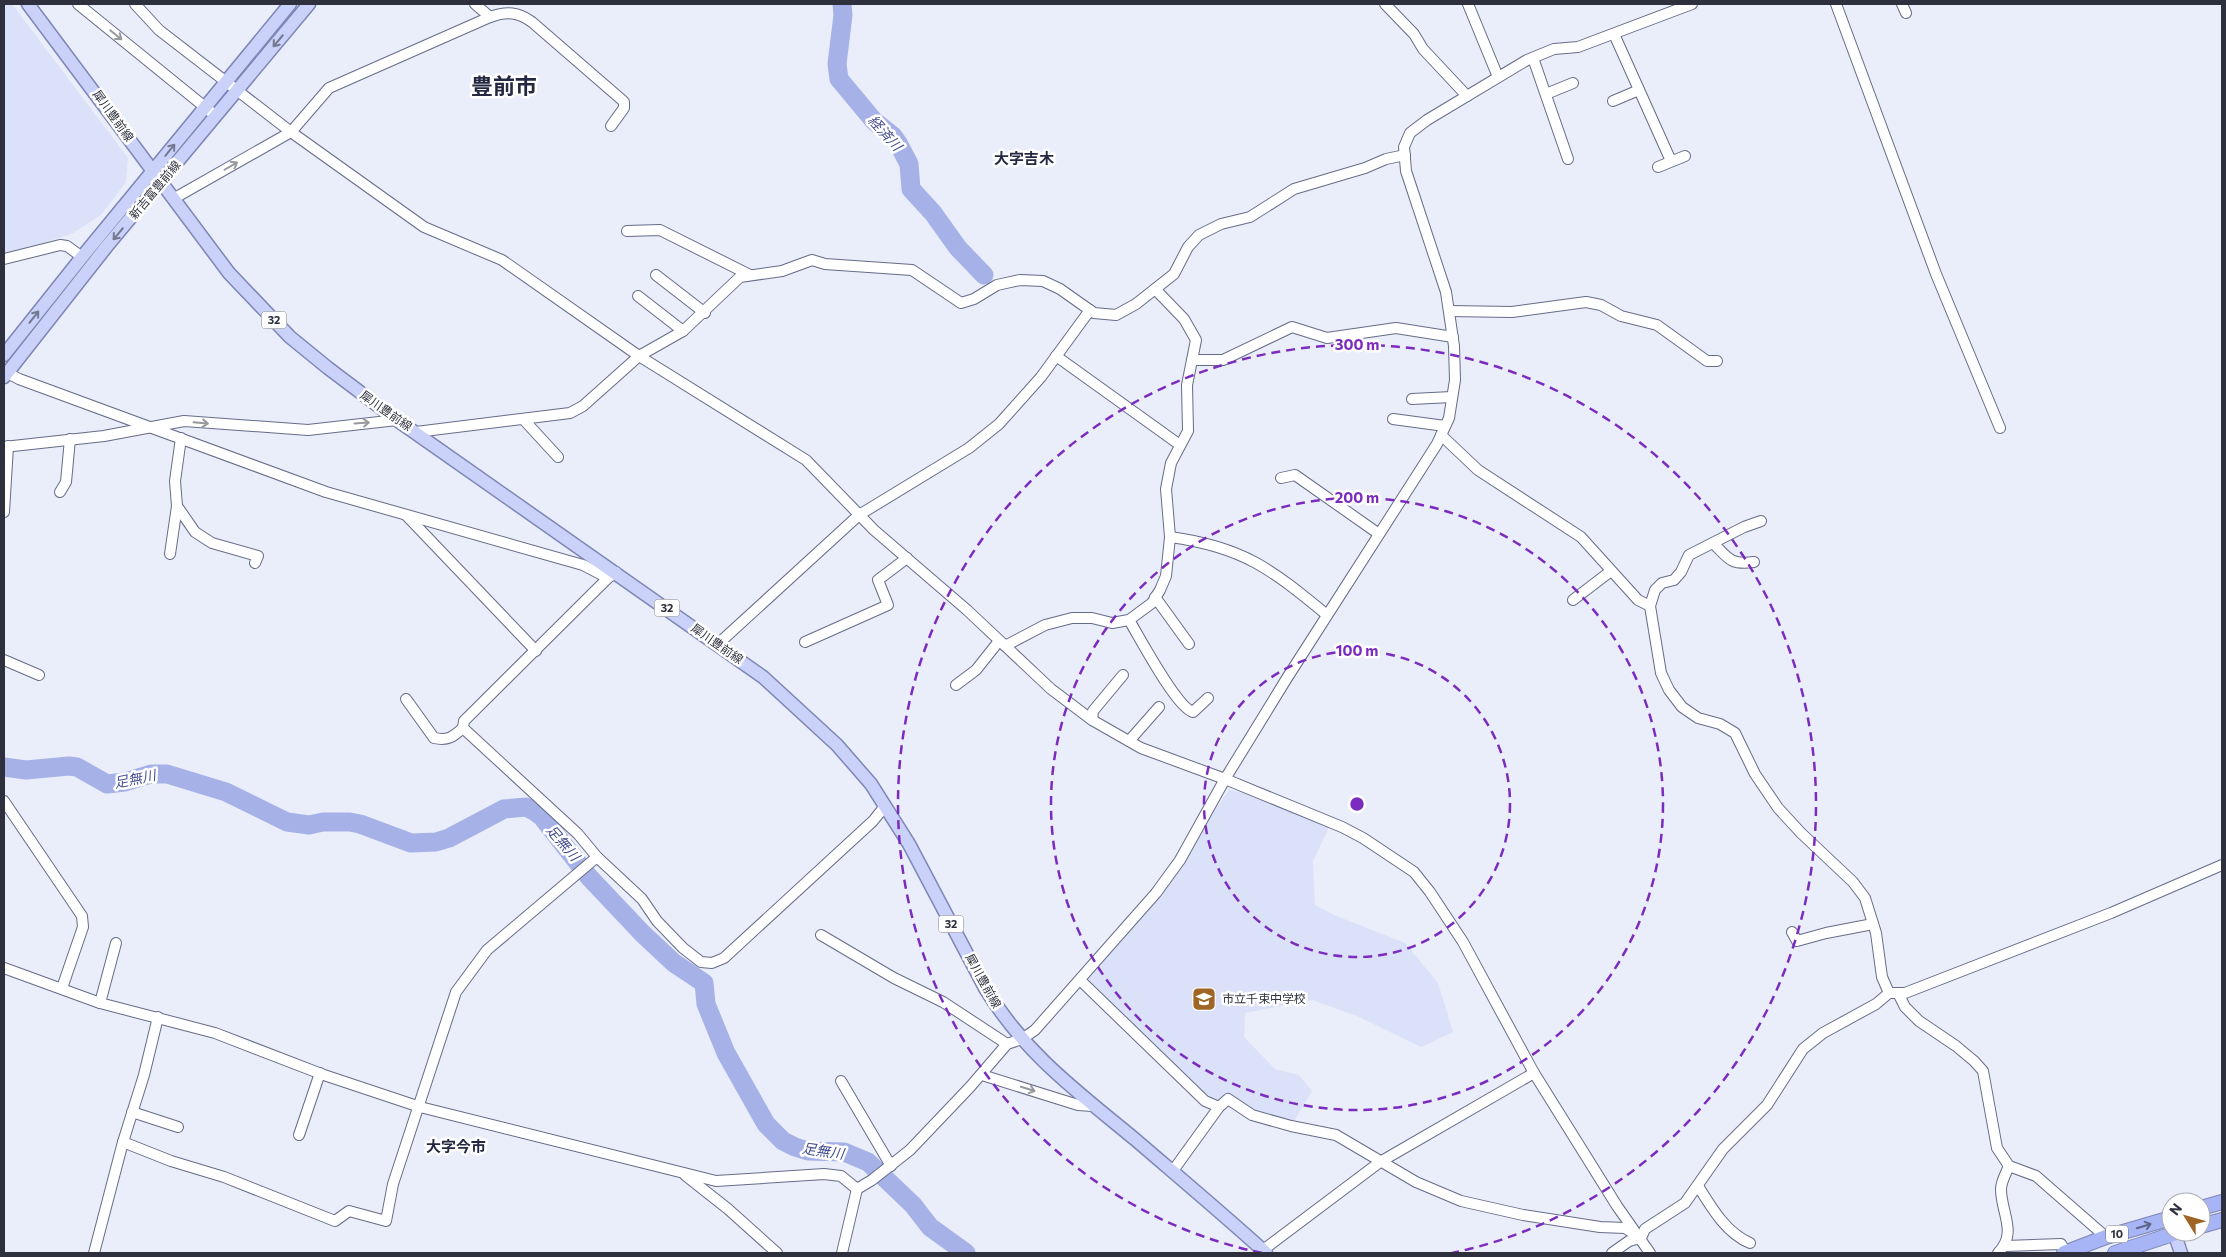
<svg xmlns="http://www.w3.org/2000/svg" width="2226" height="1257" font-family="Commissioner,'Noto Sans JP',sans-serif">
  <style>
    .built { fill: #dbe1f8 }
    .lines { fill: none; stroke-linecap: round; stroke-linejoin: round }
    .river { stroke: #a6b2e7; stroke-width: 19 }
    .minor-casing { stroke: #666c88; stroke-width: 12 }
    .major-casing { stroke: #7d86b5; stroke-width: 15 }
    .highway-casing { stroke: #7d86b5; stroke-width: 16 }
    .minor { stroke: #fff; stroke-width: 10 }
    .major { stroke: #cad2fa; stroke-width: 12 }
    .highway { stroke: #a7b4f6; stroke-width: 14 }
    .oneway { stroke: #96989e }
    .oneway2 { stroke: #747992 }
    .oneway3 { stroke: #5e6587 }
    .ring { fill: none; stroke: #7b2cbf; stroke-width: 2.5; stroke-dasharray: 9 6 }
    .labels { text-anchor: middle; stroke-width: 5; stroke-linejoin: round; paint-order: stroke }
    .shield { fill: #fff; stroke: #6d6e77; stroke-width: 1 }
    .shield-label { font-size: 11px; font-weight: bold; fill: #2e303d }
    .street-label { font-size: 12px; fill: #2e303d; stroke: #fff }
    .poi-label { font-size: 12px; fill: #2e303d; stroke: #fff; text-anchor: start }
    .water-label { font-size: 14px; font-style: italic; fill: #444e8f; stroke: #fff }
    .quarter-label { font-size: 15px; font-weight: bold; fill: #242840; stroke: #fff }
    .town-label { font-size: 22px; font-weight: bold; fill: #242840; stroke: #fff }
    .centre { fill: #7b2cbf; stroke: #fff; stroke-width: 2.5 }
    .ring-label { font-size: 15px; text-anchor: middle; font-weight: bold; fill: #7b2cbf; stroke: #fff; stroke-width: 5; stroke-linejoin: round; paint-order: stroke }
  </style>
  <rect width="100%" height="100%" fill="#eaedfa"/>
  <g class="built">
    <path d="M4,4H12L128,158L126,182L101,215L73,233L4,257Z"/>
    <path d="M1229,790L1269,798L1331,823L1313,861L1315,905L1334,915L1405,943L1438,983L1453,1032L1421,1047L1357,1016L1312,1000L1245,1013L1244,1037L1275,1069L1299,1075L1312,1091L1291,1126L1252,1115L1228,1099L1219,1107L1205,1101L1080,980L1180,860Z"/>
  </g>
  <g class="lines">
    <g class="river">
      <path d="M842,4L843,15L837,64L839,79L874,121L893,136L898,143L909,164L911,189L933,213L958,248L984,275"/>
      <path d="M4,767L26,770L69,766L77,767L107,784L125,782L151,774H167L226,792L287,822L309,825L323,822H350L360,824L411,843L436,842L449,838L504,809L526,807L534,811L542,817L589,877L643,934L674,963L704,983L706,1004L726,1053L766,1124L783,1141L795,1147L808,1151L844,1152L868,1162L913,1205L930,1227L966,1253"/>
    </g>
    <g class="minor-casing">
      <g id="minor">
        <path d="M78,4L211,112"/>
        <path d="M135,4L159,30L291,132L424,227L502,260L639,356L806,460L874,530L967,610L1051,689L1092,720L1141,748L1225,779L1342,827L1363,838L1414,872L1430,892L1463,942L1534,1073L1617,1206L1650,1253"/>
        <path d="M475,4L490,17"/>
        <path d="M1385,4L1414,34L1423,49L1467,96"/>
        <path d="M1468,4L1498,77"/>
        <path d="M1836,4L1936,274L2000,428"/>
        <path d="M1902,4L1906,13"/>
        <path d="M1614,34L1671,161"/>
        <path d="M1533,58L1568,159"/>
        <path d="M1546,94L1573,83"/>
        <path d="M1613,101L1639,90"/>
        <path d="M1658,167L1685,156"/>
        <path d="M173,199L291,132L329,88L490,17C507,11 518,12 532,22L622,100L624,102V108L611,126"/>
        <path d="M627,231L660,230L750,275"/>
        <path d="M4,259L60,245L67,246L82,257"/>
        <path d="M656,275L705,313"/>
        <path d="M638,296L683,331"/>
        <path d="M1449,311L1512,312L1586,302L1601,305L1621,316L1657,325L1707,361H1717"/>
        <path d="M1056,356L1180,445"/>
        <path d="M1192,360H1223L1292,327L1327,338L1396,328L1453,337"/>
        <path d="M4,371L19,379L326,492L583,565L608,578"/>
        <path d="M1412,399L1452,397"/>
        <path d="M1393,419L1445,426"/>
        <path d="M524,420L558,457"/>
        <path d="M416,432L570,413L583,406L639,356L683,331L740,277L782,271L812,260L825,264L912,270L961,303L974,299L997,285L1020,280L1043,281L1060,289L1094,313L1116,315L1136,304L1174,274L1188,247L1199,235L1221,224L1250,217L1294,189L1365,168L1386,159L1405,155"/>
        <path d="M1441,435L1478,470L1581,537L1638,600L1650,606"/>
        <path d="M4,447L104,436L184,421L308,430L397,420"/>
        <path d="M1281,478L1295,475L1379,534"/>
        <path d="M60,492L66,482L70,439"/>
        <path d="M177,506L195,532L212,543L258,556L255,563"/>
        <path d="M4,512L8,446"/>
        <path d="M407,516L536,651"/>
        <path d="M1761,521L1744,527L1689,555L1681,572L1674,580L1662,583L1655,590L1650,606L1661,673L1669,690L1682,707L1698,718L1720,724L1735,733L1755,774L1778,808L1801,833L1853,882L1865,898L1876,933L1882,977L1889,993"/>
        <path d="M1170,537C1244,547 1271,569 1327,615"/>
        <path d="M1713,543C1729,559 1730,565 1754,562"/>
        <path d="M170,554L177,506L175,481L181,438"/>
        <path d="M616,572L608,578L464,721L463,728L578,834L597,857L642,899L657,921L683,948L701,962L712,963L724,958L873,821L885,806"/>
        <path d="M1155,597L1189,644"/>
        <path d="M1573,600L1611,571"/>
        <path d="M1129,620C1140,638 1176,707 1193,712L1208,698"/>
        <path d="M805,642L888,605L878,580L907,558"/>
        <path d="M718,644L859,515L969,448L999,424L1041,377L1090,310"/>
        <path d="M1005,646L1045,625L1072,618H1092L1112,623L1129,620L1152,603L1160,590L1166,576L1170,537L1166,489L1171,463L1188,431L1187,385L1196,340L1184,319L1155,289"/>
        <path d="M4,660L39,675"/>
        <path d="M956,685L976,670L999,641"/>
        <path d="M406,699L434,738C448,741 453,737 463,728"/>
        <path d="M1092,720L1093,711L1123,675"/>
        <path d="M1129,741L1159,707"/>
        <path d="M4,801L82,916L83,927L62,988"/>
        <path d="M1792,932L1797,941L1826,933L1873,924"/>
        <path d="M821,935L894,978L943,1002L1007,1044"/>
        <path d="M4,968L100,1003L215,1033L324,1075L420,1107L716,1181L824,1174L841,1176L857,1189"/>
        <path d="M1080,980L1205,1101L1219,1107"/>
        <path d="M1898,993L1905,1007L1919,1021L1956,1046L1974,1061L1983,1071L1997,1148L2009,1166L2036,1176L2106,1237"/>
        <path d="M100,1003L116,943"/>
        <path d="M982,1075L1078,1105L1093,1106"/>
        <path d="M841,1081L891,1166"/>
        <path d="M132,1112L178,1127"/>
        <path d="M299,1135L320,1073"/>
        <path d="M123,1142L171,1161L224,1177L335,1221L349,1211L386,1221L393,1184L456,992L487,950L597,857"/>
        <path d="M1172,1172L1219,1107L1228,1099L1252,1115L1291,1126L1336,1135L1416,1182L1461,1201L1523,1215L1600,1227L1625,1228L1636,1235"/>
        <path d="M685,1175L728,1209L777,1253"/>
        <path d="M1698,1186C1711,1207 1726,1233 1750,1243"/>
        <path d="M2005,1246L2061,1244L2066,1253"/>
        <path d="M1263,1250L1380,1162L1534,1073"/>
        <path d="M94,1253L123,1142L144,1075L158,1017"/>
        <path d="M842,1253L857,1189L872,1180L910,1150L970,1087L1007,1044L1022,1039L1035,1030L1156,893L1180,860L1225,779L1287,678L1437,444L1449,418L1455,380L1454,346L1446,292L1406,171L1404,147L1410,133L1427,120L1527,60L1554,49L1578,47L1692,4"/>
        <path d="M1612,1253L1629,1241L1641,1238L1645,1229L1685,1203L1723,1149L1767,1105L1803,1049L1823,1033L1876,1004L1889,993H1905L2111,913L2222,865"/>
        <path d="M1998,1253C2018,1233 2001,1213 2001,1189C2001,1182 2006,1173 2009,1166"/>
      </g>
    </g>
    <g class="major-casing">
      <g id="major">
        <path d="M28,4L229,273L290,337L328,368L397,420L763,677L837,745L871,784L909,844L985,988C1026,1055 1078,1092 1137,1141C1180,1178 1224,1215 1266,1253"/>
        <path d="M4,355L82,257L290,4"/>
        <path d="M4,377L107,246L309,4"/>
        <path d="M2174,1232L2181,1253"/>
      </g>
    </g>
    <g class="highway-casing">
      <g id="highway">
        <path d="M2201,1208L2222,1202"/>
        <path d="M2201,1226L2222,1220"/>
        <path d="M2064,1253L2106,1237L2171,1218"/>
        <path d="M2115,1253L2179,1232"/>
      </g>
    </g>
    <use href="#minor" class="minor"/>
    <use href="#major" class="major"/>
    <use href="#highway" class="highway"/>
  </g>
  <defs><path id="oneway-shaft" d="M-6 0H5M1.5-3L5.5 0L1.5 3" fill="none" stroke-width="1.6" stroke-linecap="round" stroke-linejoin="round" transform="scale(1.25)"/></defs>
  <g class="oneway">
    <use href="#oneway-shaft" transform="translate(116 35) rotate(39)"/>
    <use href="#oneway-shaft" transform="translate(231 166) rotate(-30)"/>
    <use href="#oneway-shaft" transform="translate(201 423) rotate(5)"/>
    <use href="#oneway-shaft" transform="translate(362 423) rotate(-4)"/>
    <use href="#oneway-shaft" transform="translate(1028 1089) rotate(17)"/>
  </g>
  <g class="oneway2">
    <use href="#oneway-shaft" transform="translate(278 41) rotate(130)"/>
    <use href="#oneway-shaft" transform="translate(170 150) rotate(-51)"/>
    <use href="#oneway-shaft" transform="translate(118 234) rotate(130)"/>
    <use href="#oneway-shaft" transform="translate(34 317) rotate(-52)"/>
  </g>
  <use class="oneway3" href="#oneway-shaft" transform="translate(2144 1226) rotate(-17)"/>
  <g class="ring">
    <circle cx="1357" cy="804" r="153"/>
    <circle cx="1357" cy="804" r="306"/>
    <path d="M1262 1253A459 459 0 1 1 1452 1253"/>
  </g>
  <defs>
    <g id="school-square" transform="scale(1.25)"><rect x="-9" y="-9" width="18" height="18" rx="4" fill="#9f6525" stroke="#fff"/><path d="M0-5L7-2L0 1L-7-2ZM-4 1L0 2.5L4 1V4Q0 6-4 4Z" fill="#fff"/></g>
  </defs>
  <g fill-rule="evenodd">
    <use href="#school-square" x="1204" y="999"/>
  </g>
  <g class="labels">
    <g class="shield">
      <rect x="261.5" y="311.5" width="25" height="17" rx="4"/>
      <rect x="654.5" y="599.5" width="25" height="17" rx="4"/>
      <rect x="938.5" y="915.5" width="25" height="17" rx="4"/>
      <rect x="2106" y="1225.5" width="22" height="17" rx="4"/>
    </g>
    <g class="shield-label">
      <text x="274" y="324">32</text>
      <text x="667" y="612">32</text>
      <text x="951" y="928">32</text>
      <text x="2117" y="1238">10</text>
    </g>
    <g class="street-label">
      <text transform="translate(113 116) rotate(54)" y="4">犀川豊前線</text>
      <text transform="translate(155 190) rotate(-50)" y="4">新吉富豊前線</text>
      <text transform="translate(386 411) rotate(35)" y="4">犀川豊前線</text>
      <text transform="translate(717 644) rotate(35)" y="4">犀川豊前線</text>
      <text transform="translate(983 981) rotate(61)" y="4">犀川豊前線</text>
    </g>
    <g class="poi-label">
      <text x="1222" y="1003">市立千束中学校</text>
    </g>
    <g class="water-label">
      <text transform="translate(885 133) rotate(48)" y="5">経済川</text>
      <text transform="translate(135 779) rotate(-11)" y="5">足無川</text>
      <text transform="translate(563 843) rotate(49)" y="5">足無川</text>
      <text transform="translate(823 1151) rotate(8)" y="5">足無川</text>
    </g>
    <g class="quarter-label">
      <text x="1024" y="164">大字吉木</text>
      <text x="456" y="1152">大字今市</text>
    </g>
    <g class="town-label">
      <text x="504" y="94">豊前市</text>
    </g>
  </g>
  <circle cx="1357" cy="804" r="8" class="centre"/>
  <g class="ring-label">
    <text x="1357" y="350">300 m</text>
    <text x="1357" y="503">200 m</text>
    <text x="1357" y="656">100 m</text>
  </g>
  <rect width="2226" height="1257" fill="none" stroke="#2e303d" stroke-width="10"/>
  <g transform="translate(2186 1217) rotate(307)"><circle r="24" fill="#ffffff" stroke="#abacb1"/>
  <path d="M0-4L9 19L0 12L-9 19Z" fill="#9f6525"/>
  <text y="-8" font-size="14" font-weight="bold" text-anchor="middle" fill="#2e303d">N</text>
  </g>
</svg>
